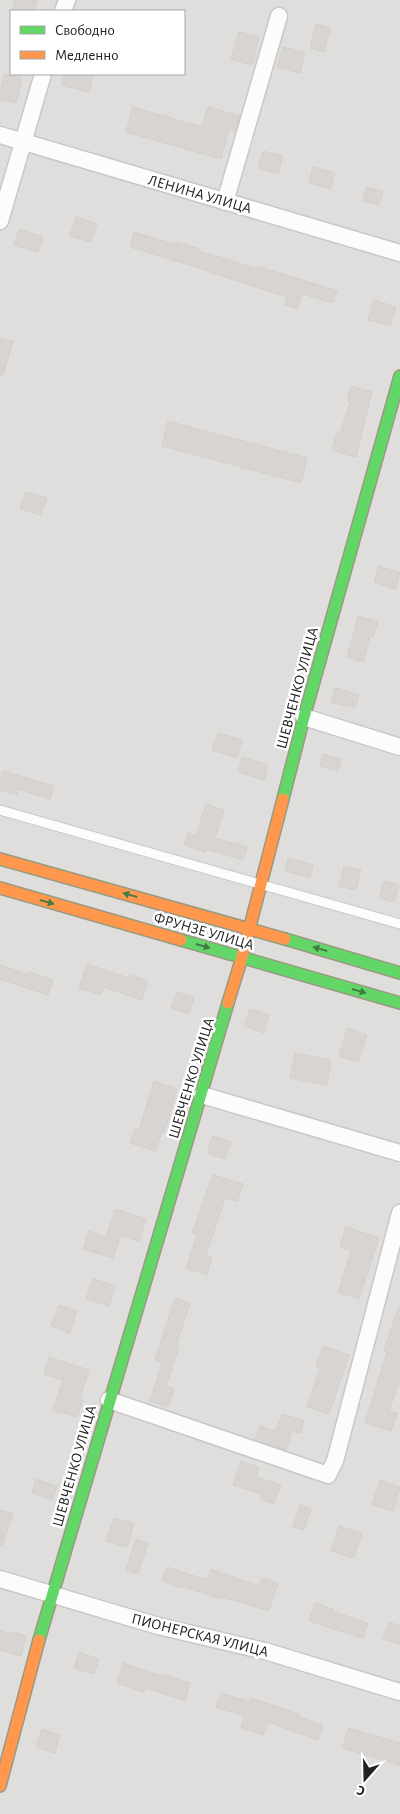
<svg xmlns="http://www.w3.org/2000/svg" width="400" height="1814" font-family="'Alegreya Sans',sans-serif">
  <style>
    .residential { fill: #dfdedc; fill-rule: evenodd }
    .building { fill: #d7d4d2; stroke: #d3d0cc }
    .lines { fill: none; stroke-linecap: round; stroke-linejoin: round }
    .lane-casing { stroke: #c9c8c7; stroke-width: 11 }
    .street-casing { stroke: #c9c8c7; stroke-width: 19 }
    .fast-casing { stroke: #999a82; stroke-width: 14 }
    .slow-casing { stroke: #999a82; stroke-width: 14 }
    .lane { stroke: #fdfcfc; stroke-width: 9 }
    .street { stroke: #fdfcfc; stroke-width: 16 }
    .fast { stroke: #63d668; stroke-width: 11 }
    .slow { stroke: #ff974d; stroke-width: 11 }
    .oneway { fill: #427c45 }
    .labels { text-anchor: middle; stroke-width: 5; stroke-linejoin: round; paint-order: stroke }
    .street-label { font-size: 15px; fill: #222; stroke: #fff }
  </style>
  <rect width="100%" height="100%" fill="#f0eeeb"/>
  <path class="residential" d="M0,0H400V1814H0ZM11,11H184V74H11Z"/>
  <g class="building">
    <path d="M15,0H37L34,11H12Z"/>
    <path d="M316,24L330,28L324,52L310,48Z"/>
    <path d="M239,32L259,37L252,65L231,59Z"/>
    <path d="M283,47L305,53L300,73L277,67Z"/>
    <path d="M5,74L22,78L16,103L0,99V92Z"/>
    <path d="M65,74H93L89,92L62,85Z"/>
    <path d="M133,107L202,127L208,107L240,116L235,131L229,129L221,159L126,132Z"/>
    <path d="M263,151L283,156L278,174L258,168Z"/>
    <path d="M313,167L335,173L331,189L309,183Z"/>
    <path d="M366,187L383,191L379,205L363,201Z"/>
    <path d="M76,217L97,224L91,242L70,236Z"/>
    <path d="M19,229L43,237L38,252L14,245Z"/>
    <path d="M134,232L176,245V242L200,249L199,251L258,269L259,267L293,277L337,291L333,303L302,294L297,309L284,305L287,297L209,272V271L130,247Z"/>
    <path d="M374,300L396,307L390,326L368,320Z"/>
    <path d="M0,338L13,341L3,375H0Z"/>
    <path d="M351,386L372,392L356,457L332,450L337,433L340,434L350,402L347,401Z"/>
    <path d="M168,421L307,458L301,483L162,446Z"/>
    <path d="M26,492L47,498L41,515L20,509Z"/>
    <path d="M379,566L400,573L396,589L374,582Z"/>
    <path d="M358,616L378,622L373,637L370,636L363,662L347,657Z"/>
    <path d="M335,688L359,695L355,708L331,702Z"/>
    <path d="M218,733L242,740L237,758L212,750Z"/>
    <path d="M323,754L341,759L338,771L320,766Z"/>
    <path d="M242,757L268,765L264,780L238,772Z"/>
    <path d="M3,771L54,786L50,799L18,789L17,795L0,790V782Z"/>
    <path d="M206,804L224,810L215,838L247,847L243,860L206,849L205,852L184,845L188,833L196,836Z"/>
    <path d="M288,858L313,865L310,877L285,871Z"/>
    <path d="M344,866L361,870L356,890L339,886Z"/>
    <path d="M384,881L399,885L394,902L379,898Z"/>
    <path d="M87,964L129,978L130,975L148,981L142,1000L103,987L101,995L79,988Z"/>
    <path d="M0,965L29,975L30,972L53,980L48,995L0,979Z"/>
    <path d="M177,992L194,997L189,1014L171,1008Z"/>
    <path d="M250,1009L269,1015L264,1033L244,1026Z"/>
    <path d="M347,1028L367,1035L358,1062L339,1056Z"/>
    <path d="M295,1053L331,1060L327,1085L290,1078Z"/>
    <path d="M154,1081L177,1089L164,1133L162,1132L155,1151L130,1143L135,1129L139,1130Z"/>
    <path d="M213,1136L231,1142L225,1159L207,1153Z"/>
    <path d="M213,1175L243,1184L237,1201L225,1198L206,1255L212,1257L207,1275L186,1268L197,1235L192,1233Z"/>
    <path d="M115,1209L146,1219L139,1241L121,1235L113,1258L83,1249L89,1231L106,1237Z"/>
    <path d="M346,1227L379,1238L359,1299L338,1292L351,1251L340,1247Z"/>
    <path d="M93,1279L115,1286L109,1306L86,1299Z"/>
    <path d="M175,1298L190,1303L176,1346L179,1347L166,1386L174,1389L168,1407L150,1401L162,1363L155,1360Z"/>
    <path d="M59,1305L77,1311L70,1333L51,1326Z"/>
    <path d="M398,1308H400V1379L389,1411L397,1413L391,1431L365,1423L387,1352L384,1351Z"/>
    <path d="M323,1346L349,1355L329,1414L307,1407L320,1368L316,1366Z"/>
    <path d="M49,1357L89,1370L80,1398L83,1399L77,1417L53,1410L63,1380L44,1374Z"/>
    <path d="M282,1414L304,1421L300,1433L292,1431L286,1450L255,1440L260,1426L276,1431Z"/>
    <path d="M241,1461L259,1467L256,1477L281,1485L274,1504L260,1499L261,1494L233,1485Z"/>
    <path d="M36,1479L57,1486L52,1500L32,1493Z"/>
    <path d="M380,1480L400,1487L393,1511L372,1505Z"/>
    <path d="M300,1505L311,1509L304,1530L293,1527Z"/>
    <path d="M0,1510L13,1514L2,1546H0Z"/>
    <path d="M114,1518L134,1524L127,1547L106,1541Z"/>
    <path d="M339,1526L362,1533L354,1558L331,1551Z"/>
    <path d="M136,1539L148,1543L138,1574L126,1570Z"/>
    <path d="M167,1567L207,1580L211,1569L259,1586L262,1578L278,1583L269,1611L223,1597L222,1599L182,1586V1588L162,1581Z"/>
    <path d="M315,1603L333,1609L332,1611L368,1623L363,1638L309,1621Z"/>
    <path d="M389,1622L400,1626V1644L383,1639Z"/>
    <path d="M0,1630L13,1635L14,1632L26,1636L21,1656L0,1650Z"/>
    <path d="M79,1652L99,1659L94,1674L74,1668Z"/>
    <path d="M123,1663L164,1677V1675L190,1683L185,1701L146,1688L144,1692L117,1683Z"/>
    <path d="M221,1693L250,1702L251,1698L299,1714L298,1717L323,1725L318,1740L268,1722L263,1735L241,1728L245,1716L216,1707Z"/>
    <path d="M349,1728L400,1743V1765L342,1748Z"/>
    <path d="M42,1729L60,1735L55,1753L36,1747Z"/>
  </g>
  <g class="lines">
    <g class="lane-casing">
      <path id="lane" d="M0,810L400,924"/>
    </g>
    <g class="street-casing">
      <g id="street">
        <path d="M63,11L67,0"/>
        <path d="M0,135L400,253"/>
        <path d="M225,202L279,16"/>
        <path d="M0,221L43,74"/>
        <path d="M304,717L400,747"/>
        <path d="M202,1095L400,1153"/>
        <path d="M109,1400L328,1475L335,1461L400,1213"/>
        <path d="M0,1579L158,1626L265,1651L400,1692"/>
      </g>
    </g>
    <g class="fast-casing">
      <g id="fast">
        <path d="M283,799L304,717L400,376"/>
        <path d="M285,939L400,973"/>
        <path d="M181,940L400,1003"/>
        <path d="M39,1640L228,1003"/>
      </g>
    </g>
    <g class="slow-casing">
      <g id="slow">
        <path d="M0,859L285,939"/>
        <path d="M0,888L181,940"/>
        <path d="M228,1003L242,957L283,799"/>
        <path d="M0,1786L39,1640"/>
      </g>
    </g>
    <use href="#lane" class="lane"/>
    <use href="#street" class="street"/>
    <use href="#fast" class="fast"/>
    <use href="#slow" class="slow"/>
  </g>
  <defs><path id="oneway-solid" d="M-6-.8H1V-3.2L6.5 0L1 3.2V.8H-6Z" transform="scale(1.25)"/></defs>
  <g class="oneway">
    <use href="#oneway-solid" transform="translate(130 895) rotate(-164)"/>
    <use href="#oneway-solid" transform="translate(47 902) rotate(16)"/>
    <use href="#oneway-solid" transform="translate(203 946) rotate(16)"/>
    <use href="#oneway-solid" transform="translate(320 949) rotate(-164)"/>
    <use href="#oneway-solid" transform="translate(359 991) rotate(16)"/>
  </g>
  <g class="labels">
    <g class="street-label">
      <text transform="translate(200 194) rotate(16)" y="5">ЛЕНИНА УЛИЦА</text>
      <text transform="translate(297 688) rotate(-75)" y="5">ШЕВЧЕНКО УЛИЦА</text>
      <text transform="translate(204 931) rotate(16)" y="5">ФРУНЗЕ УЛИЦА</text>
      <text transform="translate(191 1078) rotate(-73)" y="5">ШЕВЧЕНКО УЛИЦА</text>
      <text transform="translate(74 1466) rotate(-74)" y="5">ШЕВЧЕНКО УЛИЦА</text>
      <text transform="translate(200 1635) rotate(14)" y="5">ПИОНЕРСКАЯ УЛИЦА</text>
    </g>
  </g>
  <rect x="10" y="10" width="175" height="65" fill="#ffffff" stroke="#a7a7a7"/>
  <rect x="20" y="26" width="25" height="8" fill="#63d668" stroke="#a7a7a7"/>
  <text x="55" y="35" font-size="15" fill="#222222">Свободно</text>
  <rect x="20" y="51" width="25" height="8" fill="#ff974d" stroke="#a7a7a7"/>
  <text x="55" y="60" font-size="15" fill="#222222">Медленно</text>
  <g transform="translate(365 1779) rotate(200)" stroke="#ffffff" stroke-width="4" paint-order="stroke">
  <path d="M0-4L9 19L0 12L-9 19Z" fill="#222222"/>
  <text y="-8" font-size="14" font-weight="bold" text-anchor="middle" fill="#222222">С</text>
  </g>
</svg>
